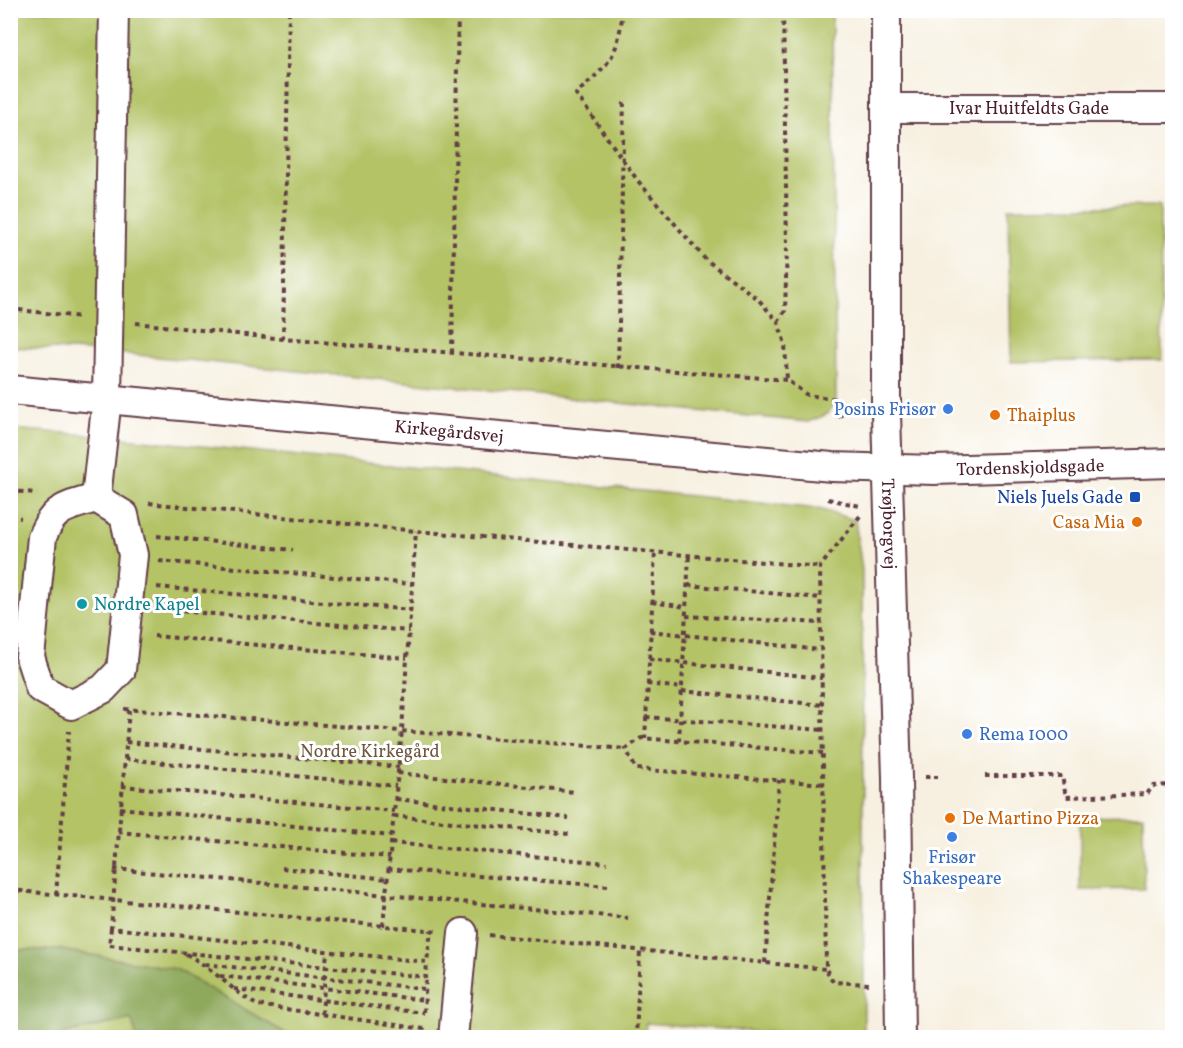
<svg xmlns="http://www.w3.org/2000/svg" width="1183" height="1048" font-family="Vollkorn,serif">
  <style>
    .green { fill: #b3c366; stroke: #7e7148; stroke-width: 1.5 }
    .forest { fill: #8ea95b; stroke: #6c6443; stroke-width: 1.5 }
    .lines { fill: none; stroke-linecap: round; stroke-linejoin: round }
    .minor-casing { stroke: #643e46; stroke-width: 32 }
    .path { stroke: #643e46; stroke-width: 4; stroke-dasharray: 4.5 4.5; stroke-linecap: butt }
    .minor { stroke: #fff; stroke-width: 28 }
    .shop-dot { fill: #3f7fe0; stroke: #fff; stroke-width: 2 }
    .food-dot { fill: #e8710a; stroke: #fff; stroke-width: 2 }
    .transit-dot { fill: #1a4fb4; stroke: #fff; stroke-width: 2 }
    .culture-dot { fill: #0f9aa8; stroke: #fff; stroke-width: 2 }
    .labels { text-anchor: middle; stroke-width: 6; stroke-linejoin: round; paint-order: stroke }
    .street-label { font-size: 18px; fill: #4a1f2b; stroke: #fff }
    .shop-label { font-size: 18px; fill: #366cbe; stroke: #fff; text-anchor: end }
    .food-label { font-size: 18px; fill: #c56008; stroke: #fff; text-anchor: start }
    .transit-label { font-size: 18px; fill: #164399; stroke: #fff; text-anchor: end }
    .culture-label { font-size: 18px; fill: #0d838f; stroke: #fff; text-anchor: start }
    .park-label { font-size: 18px; fill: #6f5840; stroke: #fff }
  </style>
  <rect width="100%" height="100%" fill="#fff"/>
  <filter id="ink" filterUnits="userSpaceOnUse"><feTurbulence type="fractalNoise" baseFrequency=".0167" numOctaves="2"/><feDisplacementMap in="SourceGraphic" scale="12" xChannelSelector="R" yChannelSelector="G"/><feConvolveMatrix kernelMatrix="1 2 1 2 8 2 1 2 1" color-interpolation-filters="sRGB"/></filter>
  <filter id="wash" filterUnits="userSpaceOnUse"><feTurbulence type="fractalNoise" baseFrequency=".008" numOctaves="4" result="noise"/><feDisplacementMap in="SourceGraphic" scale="24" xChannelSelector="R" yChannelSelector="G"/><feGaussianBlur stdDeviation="1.35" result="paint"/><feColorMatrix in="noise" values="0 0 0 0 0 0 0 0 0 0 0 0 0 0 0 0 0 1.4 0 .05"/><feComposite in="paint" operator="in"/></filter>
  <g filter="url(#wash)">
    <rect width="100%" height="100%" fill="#f7f0e0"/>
    <g class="green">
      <path d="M10,11H832L836,399L828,414L808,422L107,352L11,347Z"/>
      <path d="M1160,206L1162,360L1011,362L1008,208Z"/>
      <path d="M10,429L104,436L819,509L855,520L862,570L864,1037H824L646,1023L645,1038L292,1037L176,969L61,950H11Z"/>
      <path d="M1143,816L1144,889L1080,890V817Z"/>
      <path d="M132,1019L137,1037L48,1038Z"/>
    </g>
    <path class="forest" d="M11,950H61L176,969L292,1037H137L131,1019L48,1037H11Z"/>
  </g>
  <g filter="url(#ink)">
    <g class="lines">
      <g class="minor-casing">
        <g id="minor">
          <path id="s1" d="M886,10V413L897,778L900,1038"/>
          <path id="s2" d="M887,108H1172"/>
          <path id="s3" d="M10,390L832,467L934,470L1172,463"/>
          <path d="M96,498L124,515L133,555L121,670L103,689L71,705L40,688L30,657L42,537C54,506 67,507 96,498Z"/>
          <path d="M96,498L107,398L114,10"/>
          <path d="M453,1038L463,933"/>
        </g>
      </g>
      <g class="path">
        <path d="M623,10C617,60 611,61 576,94L638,181L705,259L758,299L778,322L785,344L787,380"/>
        <path d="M10,309L81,317"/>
        <path d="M778,322L785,311L787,247L783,10"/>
        <path d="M136,323L283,339L787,380L807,395L836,399L846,412L835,419"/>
        <path d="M283,339L289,10"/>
        <path d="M452,353L458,10"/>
        <path d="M618,368L624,98"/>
        <path d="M10,491L37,493"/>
        <path d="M828,499L860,506"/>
        <path d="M149,503L416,531L820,567"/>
        <path d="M860,516L820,567L826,969L833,982L871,984"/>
        <path d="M10,517L21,518"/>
        <path d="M157,536L293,550"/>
        <path d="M159,561L412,584"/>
        <path d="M688,585L820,598"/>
        <path d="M157,587L411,610"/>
        <path d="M652,602L686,607"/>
        <path d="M156,609L409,631"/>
        <path d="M686,616L821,623"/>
        <path d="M650,631L821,650"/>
        <path d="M154,636L407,658"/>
        <path d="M649,659L822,678"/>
        <path d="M647,684L682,688"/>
        <path d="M682,691L823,705"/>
        <path d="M124,709L626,749"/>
        <path d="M129,710L111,928L427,962L431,930"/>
        <path d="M646,717L823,730"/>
        <path d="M10,738L13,699"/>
        <path d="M645,739L655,552"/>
        <path d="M679,741L689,555"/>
        <path d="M126,742L399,767"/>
        <path d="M823,753L641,738L626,749L636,769L824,784"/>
        <path d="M125,759L396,786"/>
        <path d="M398,773L574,792"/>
        <path d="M985,776H1062L1066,797L1147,794L1153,786L1172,785"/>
        <path d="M925,777H938"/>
        <path d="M122,786L394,811"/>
        <path d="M396,799L569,818"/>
        <path d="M120,808L392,836"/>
        <path d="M394,816L569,834"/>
        <path d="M118,832L390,857"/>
        <path d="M391,843L607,863"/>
        <path d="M282,868L388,879"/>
        <path d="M114,869L628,918"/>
        <path d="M388,869L609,886"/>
        <path d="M10,890L437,931"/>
        <path d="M56,895L69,731"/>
        <path d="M383,926L402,730L416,531"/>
        <path d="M111,928L109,945L426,977L427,962"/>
        <path d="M489,935L826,969"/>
        <path d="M186,954C213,968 232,991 257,1005L424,1029V1025"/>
        <path d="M765,963L779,780"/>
        <path d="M205,964L425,989"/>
        <path d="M220,976L425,1000"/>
        <path d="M234,989L424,1013"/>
        <path d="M424,1012L426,977"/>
        <path d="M322,1014L327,951"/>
        <path d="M636,1038L640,951"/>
      </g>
      <use href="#minor" class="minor"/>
    </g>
  </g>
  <g class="shop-dot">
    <circle cx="948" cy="409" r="6"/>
    <circle cx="967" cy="734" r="6"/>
    <circle cx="952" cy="837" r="6"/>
  </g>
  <g class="food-dot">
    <circle cx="995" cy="415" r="6"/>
    <circle cx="1137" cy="522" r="6"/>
    <circle cx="950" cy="818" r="6"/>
  </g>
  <rect class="transit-dot" x="1129" y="491" width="12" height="12" rx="3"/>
  <circle class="culture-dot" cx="82" cy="604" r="6"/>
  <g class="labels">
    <g class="street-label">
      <text dy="6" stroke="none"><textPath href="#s2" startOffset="142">Ivar Huitfeldts Gade</textPath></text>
      <text dy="6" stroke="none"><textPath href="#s3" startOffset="441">Kirkegårdsvej</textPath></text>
      <text dy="6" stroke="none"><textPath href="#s3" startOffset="1024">Tordenskjoldsgade</textPath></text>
      <text dy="6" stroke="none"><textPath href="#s1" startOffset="514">Trøjborgvej</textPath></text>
    </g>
    <g class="shop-label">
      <text x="936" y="415">Posins Frisør</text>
      <text x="979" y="740" text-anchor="start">Rema 1000</text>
      <text x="952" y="863" text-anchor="middle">Frisør<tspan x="952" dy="21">Shakespeare</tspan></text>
    </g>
    <g class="food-label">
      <text x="1007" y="421">Thaiplus</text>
      <text x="1125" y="528" text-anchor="end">Casa Mia</text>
      <text x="962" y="824">De Martino Pizza</text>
    </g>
    <g class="transit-label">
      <text x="1123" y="503">Niels Juels Gade</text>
    </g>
    <g class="culture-label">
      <text x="94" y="610">Nordre Kapel</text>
    </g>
    <g class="park-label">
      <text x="370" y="757">Nordre Kirkegård</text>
    </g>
  </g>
  <rect width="1183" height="1048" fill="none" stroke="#fff" stroke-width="36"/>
</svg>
